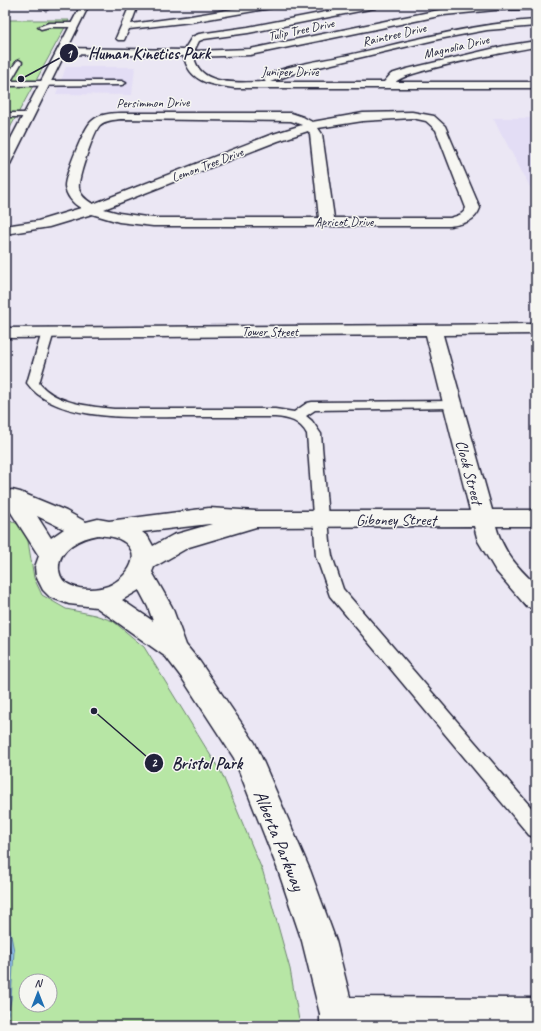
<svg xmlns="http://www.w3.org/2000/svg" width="541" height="1031" font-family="Caveat,sans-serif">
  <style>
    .built { fill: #e3ddf5 }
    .green { fill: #b7e6a5; stroke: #6c8470; fill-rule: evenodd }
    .water { fill: #8fc2ec; stroke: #6382a5 }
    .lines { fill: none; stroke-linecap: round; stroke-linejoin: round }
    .shore { stroke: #4e6282; stroke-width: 1.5 }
    .lane-casing { stroke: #22223b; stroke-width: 3 }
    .street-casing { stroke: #22223b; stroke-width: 3 }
    .secondary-casing { stroke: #22223b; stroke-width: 3 }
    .lane { fill: #f6f6f2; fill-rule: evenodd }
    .street { fill: #f6f6f2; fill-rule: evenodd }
    .secondary { fill: #f6f6f2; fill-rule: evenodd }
    .labels { text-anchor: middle; stroke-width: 3; stroke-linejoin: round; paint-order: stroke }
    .far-street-label { font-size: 13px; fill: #22223b; stroke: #f6f6f2 }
    .street-label { font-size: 16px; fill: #22223b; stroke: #f6f6f2 }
    .near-street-label { font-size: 19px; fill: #22223b; stroke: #f6f6f2 }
    .leader { fill: none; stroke: #22223b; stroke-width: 1.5 }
    .callout-dot { fill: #22223b; stroke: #f6f6f2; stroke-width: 1.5 }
    .mark-label { font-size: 12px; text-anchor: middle; font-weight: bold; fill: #fff }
    .callout-label { font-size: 17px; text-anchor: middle; font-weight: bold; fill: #22223b; stroke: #f6f6f2; stroke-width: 3; stroke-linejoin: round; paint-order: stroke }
  </style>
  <rect width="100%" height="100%" fill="#ebe7f4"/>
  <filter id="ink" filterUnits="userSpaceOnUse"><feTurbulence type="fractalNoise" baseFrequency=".025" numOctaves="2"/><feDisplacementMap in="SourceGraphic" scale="8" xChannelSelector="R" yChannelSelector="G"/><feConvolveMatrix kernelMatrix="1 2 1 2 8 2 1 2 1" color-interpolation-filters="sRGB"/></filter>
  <g filter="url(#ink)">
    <g class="built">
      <path d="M66,67H135L132,95L56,94Z"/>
      <path d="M493,118H536V198Z"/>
    </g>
    <g class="green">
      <path d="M5,20H69L5,137Z"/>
      <path d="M5,517L26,529L34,578L42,595L66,609L95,615L113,621L144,647L222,774L263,872L290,969L300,1026H5ZM26,981H50V1005H26Z"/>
    </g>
    <path class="water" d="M5,917L8,921L14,951L11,999L6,1026Z"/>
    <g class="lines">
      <path class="shore" d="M5,928L10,952L5,1009"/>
      <g class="lane-casing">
        <g id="lane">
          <path d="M44,5H50L48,9L46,10L43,8Z"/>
          <path d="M49,23H75L78,25L75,27H49L41,29L38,27Z"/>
          <path d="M19,60L22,62L11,81H122L126,83L122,85L5,86V78L17,61Z"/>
          <path d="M5,113H29L33,115L29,117H5Z"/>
          <path d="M48,328L52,330L54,332L39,383C56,404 89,406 114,409H275L294,412L307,403L312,402L458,401L460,404L458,407L453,408L315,410L306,416L312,421L321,434L330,542L332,556L343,589L536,813V838L529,835L330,596L316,556L307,434C300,421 289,418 275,417C244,417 214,417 183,417C139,417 55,423 27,383L42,332L44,330Z"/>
        </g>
      </g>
      <g class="street-casing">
        <g id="street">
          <path d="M130,5H138L131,24L191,16L256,5H275L271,8L191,22L129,29L124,40H118L116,38Z"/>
          <path d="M362,5H379L375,8L248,33L204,39L199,41L194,51L250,49L444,9L488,5H536V9L495,10L444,15L250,55L194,57C200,88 242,82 266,82L263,79C272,67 327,60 344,56C408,42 470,24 536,20V26L487,30L439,39L298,72L270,82H384L391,74L407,69L504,46L536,41V47C515,50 405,71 396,82H536V88H235C212,85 189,83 184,56L62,54L57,51L62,48L184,50L192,37L199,34L248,27Z"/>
          <path d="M412,112L434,116L445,126L480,208C475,222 463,224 450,226H153L119,222L92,214L49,227L5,234V226L38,221L81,208C73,204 66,195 65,186C65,176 84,127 92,121C99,114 111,113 121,113H291L303,117L312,122L363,113ZM412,118L426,121L436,130L466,208C463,215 457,216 450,218H334L322,134L318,128L363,121ZM121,119L291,121L302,125L270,135L93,204C86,200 80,195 79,188C77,180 94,131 100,125C106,120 114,120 121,119ZM308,131L310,134L319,218H153L119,213L104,209L278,141Z"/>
          <path d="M536,324V334L443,335L492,510H536V526H496C503,552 517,567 536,585V609L527,607L496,571L478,541L474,526L256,527L189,547L154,567L152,572L172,607L186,645L200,662L255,743L259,752L310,870L336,941L350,997L536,998V1026H320V1014L302,941L278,870L234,758L182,678L166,657L96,607L69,604L50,597L43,590L36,576L35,567L39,556L5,503V492L12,490L20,492L66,511L86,522L98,519L109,521L209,508L256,511H470L426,335L5,338V328ZM37,516L64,529L51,538ZM209,524H212L173,535L153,546L148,537L142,532ZM98,535C104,536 113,536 119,539C146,552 128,578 108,586C97,590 82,590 72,586C64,583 60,578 59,570C57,549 80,538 98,535ZM139,590L148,607L153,621L122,600Z"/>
        </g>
      </g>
      <g class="secondary-casing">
        <path id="secondary" d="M81,5H89L11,162L10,165L5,166V150Z"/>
      </g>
      <use href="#lane" class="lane"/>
      <use href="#street" class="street"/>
      <use href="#secondary" class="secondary"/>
    </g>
  </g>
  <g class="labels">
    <g class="far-street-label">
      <text transform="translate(301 29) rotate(-12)" y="5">Tulip Tree Drive</text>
      <text transform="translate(394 34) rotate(-13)" y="5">Raintree Drive</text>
      <text transform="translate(456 46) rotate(-13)" y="5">Magnolia Drive</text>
      <text x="290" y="76">Juniper Drive</text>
      <text transform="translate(153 102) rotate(-1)" y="5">Persimmon Drive</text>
      <text transform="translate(207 164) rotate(-21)" y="5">Lemon Tree Drive</text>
      <text x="344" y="226">Apricot Drive</text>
      <text x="270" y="336">Tower Street</text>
    </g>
    <g class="street-label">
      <text transform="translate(470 472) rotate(75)" y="6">Clock Street</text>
      <text x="396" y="525">Giboney Street</text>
    </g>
    <g class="near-street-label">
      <text transform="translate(280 840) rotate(68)" y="7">Alberta Parkway</text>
    </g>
  </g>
  <path class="leader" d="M21 79L69 53M94 711L154 763"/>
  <g class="callout-dot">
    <circle cx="21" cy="79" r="4"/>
    <circle cx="94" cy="711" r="4"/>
    <circle cx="69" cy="53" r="10"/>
    <circle cx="154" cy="763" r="10"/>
  </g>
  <g class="mark-label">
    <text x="69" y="58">1</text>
    <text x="154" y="767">2</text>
  </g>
  <g class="callout-label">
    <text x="149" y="59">Human Kinetics Park</text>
    <text x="207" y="769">Bristol Park</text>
  </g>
  <rect width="541" height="1031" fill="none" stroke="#f6f6f2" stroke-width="20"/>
  <rect x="10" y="10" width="521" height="1011" fill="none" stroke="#22223b" stroke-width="1.5" filter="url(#ink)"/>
  <g transform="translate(38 993)"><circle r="19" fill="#f6f6f2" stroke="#a1a1a9"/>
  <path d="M0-3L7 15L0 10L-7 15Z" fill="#1f6fb2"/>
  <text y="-6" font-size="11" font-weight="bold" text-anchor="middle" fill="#22223b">N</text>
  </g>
</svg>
